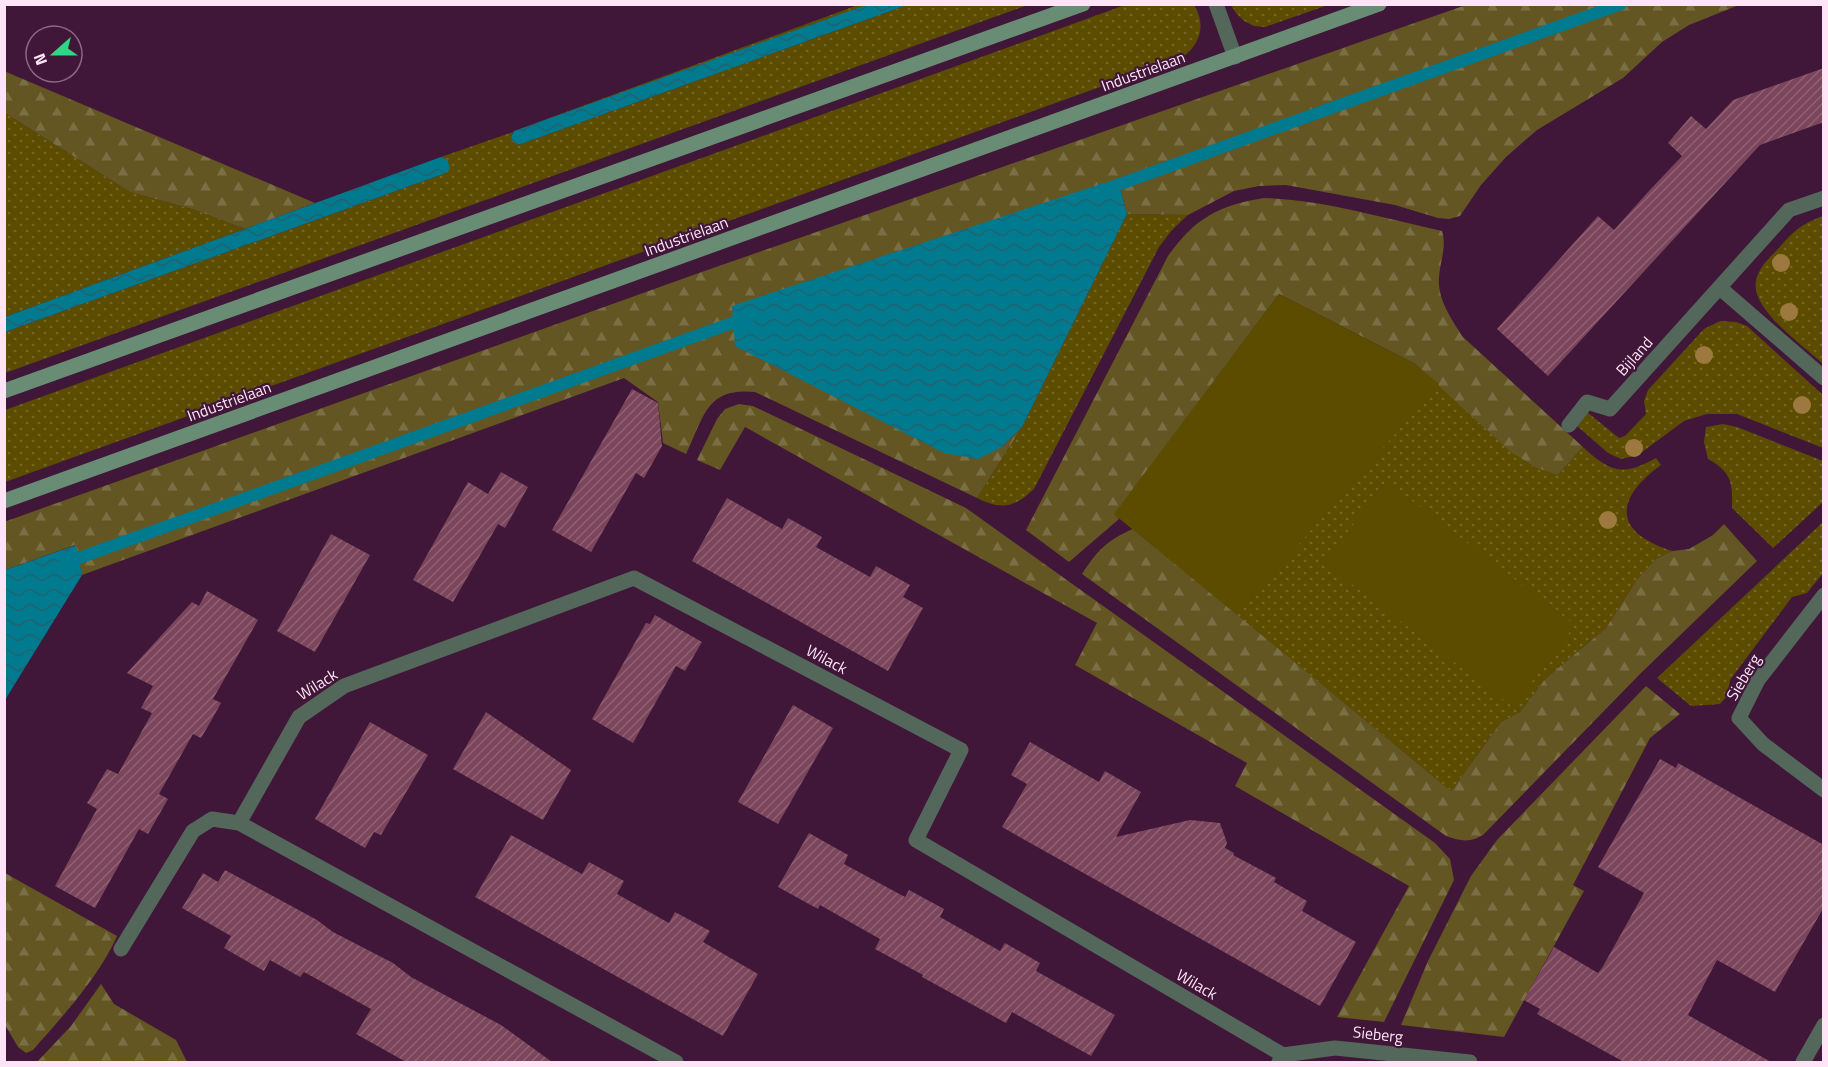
<svg xmlns="http://www.w3.org/2000/svg" width="1828" height="1067" font-family="'Titillium Web',sans-serif">
  <style>
    .grass { fill: url(#grass-dots) }
    .forest { fill: url(#forest-firs) }
    .park { fill: #5c4c00 }
    .water { fill: url(#water-waves) }
    .lines { fill: none; stroke-linecap: round; stroke-linejoin: round }
    .stream { stroke: #007a8f; stroke-width: 12 }
    .building { fill: url(#building-hatch) }
    .minor { stroke: #53685a; stroke-width: 15 }
    .secondary { stroke: #698c75; stroke-width: 15 }
    .tree { fill: #9d7940 }
    .labels { text-anchor: middle; stroke-width: 4.5; stroke-linejoin: round; paint-order: stroke }
    .street-label { font-size: 16px; fill: #ffe4f7; stroke: #401738 }
  </style>
  <defs>
    <pattern id="grass-dots" width="8" height="8" patternUnits="userSpaceOnUse" patternTransform="scale(1.5)"><rect width="8" height="8" fill="#5c4c00"/><path d="M2 2h.1M6 6h.1" fill="none" stroke="#746626" stroke-width="1.8" stroke-linecap="round"/></pattern>
    <pattern id="forest-firs" width="22" height="20" patternUnits="userSpaceOnUse" patternTransform="scale(1.5)"><rect width="22" height="20" fill="#635623"/><path d="M5 1l3.5 6h-7zM16 11l3.5 6h-7z" fill="#7a6e44"/></pattern>
    <pattern id="water-waves" width="16" height="10" patternUnits="userSpaceOnUse" patternTransform="scale(1.5)"><rect width="16" height="10" fill="#007a8f"/><path d="M0 5q4-4 8 0t8 0" fill="none" stroke="#226270"/></pattern>
    <pattern id="building-hatch" width="6" height="6" patternUnits="userSpaceOnUse" patternTransform="scale(1.5)"><rect width="6" height="6" fill="#7b465b"/><path d="M-1 1l2-2M0 6l6-6M5 7l2-2" fill="none" stroke="#8f6173"/></pattern>
  </defs>
  <rect width="100%" height="100%" fill="#401738"/>
  <g class="grass">
    <path d="M858,5H869L514,131Z"/>
    <path d="M907,5H1028L5,373V332L446,173L444,158L441,157L513,132L511,137L514,143L518,145Z"/>
    <path d="M1125,5H1194C1206,24 1201,43 1183,57L5,482V410Z"/>
    <path d="M1231,5H1328L1265,27L1254,26L1244,21L1236,13Z"/>
    <path d="M5,113L130,192L195,210L245,229L5,317Z"/>
    <path d="M1127,214L1188,215L1172,230L1159,247L1034,489C1014,508 1001,510 977,498L1022,427Z"/>
    <path d="M1823,216H1824L1823,364C1805,347 1750,309 1756,281C1758,269 1768,259 1776,251C1793,232 1799,225 1823,216Z"/>
    <path d="M1720,321L1736,322L1747,326L1823,395V448L1737,414H1707L1684,421L1638,455L1621,459L1608,453L1576,425L1587,412L1619,438L1625,436L1646,414L1644,401L1648,390L1704,329Z"/>
    <path d="M1420,369L1558,475L1583,447C1610,472 1622,477 1656,458L1661,465C1614,499 1613,532 1672,551L1656,559L1638,578L1606,628L1545,679L1520,712L1501,722L1451,791L1114,514Z"/>
    <path d="M1723,424L1737,427L1823,461V502L1773,548L1732,508C1733,482 1731,472 1708,459L1704,442L1706,427Z"/>
    <path d="M1823,522V573L1807,593L1792,597L1730,680L1728,695L1720,704L1691,706L1657,678Z"/>
  </g>
  <g class="forest">
    <path d="M1466,5H1739L1689,25L1662,42L1623,78L1537,130L1506,157L1481,185L1460,216L1449,219L1438,218L1395,205L1286,185L1259,186L1234,191L1188,215L1127,214L1121,192L1002,447L1022,427L977,498L755,392C706,387 704,417 686,454L663,443L658,402L624,378L82,575L75,545L5,570L4,522L696,274Z"/>
    <path d="M4,71L315,203L245,229L195,210L130,192L5,113Z"/>
    <path d="M1264,198C1324,200 1383,218 1442,231C1447,246 1440,262 1439,277C1437,299 1452,320 1463,337L1583,447L1558,475L1537,468L1511,452L1415,364L1279,294L1115,514L1119,519L1069,562L1026,530L1168,256C1195,218 1219,205 1264,198Z"/>
    <path d="M739,404L753,406L966,508L1435,843L1450,859L1454,880L1384,1022L1337,1017L1409,886L1235,786L1247,763L1075,665L1097,623L745,427L720,470L697,460L717,419L725,409Z"/>
    <path d="M1724,524L1757,561L1640,674L1483,835C1469,843 1461,841 1446,836L1082,574C1097,551 1107,540 1133,529L1451,791L1501,722L1520,712L1545,679L1606,628L1638,578L1656,559L1672,551L1689,549L1713,535Z"/>
    <path d="M1646,686L1680,714L1650,738L1573,885L1584,891L1504,1037L1401,1025L1428,961L1471,876L1497,840Z"/>
    <path d="M5,873L117,936C99,977 62,1017 33,1050L26,1053L18,1047L5,1025Z"/>
    <path d="M101,984L114,1004L176,1040L187,1062H37L71,1026Z"/>
  </g>
  <g class="park">
    <path d="M1279,294L1415,364L1439,384L1237,615L1114,514Z"/>
    <path d="M1386,481L1575,625L1513,707L1324,563Z"/>
  </g>
  <g class="water">
    <path d="M869,4L907,5L518,145L514,143L511,137L514,131Z"/>
    <path d="M441,157L447,159L450,168L446,173L5,332V317Z"/>
    <path d="M1104,183L1121,192L1127,214L1022,427L1002,447L978,459L944,453L735,346L732,306Z"/>
    <path d="M76,545L82,575L5,700V570Z"/>
  </g>
  <g class="lines">
    <g class="stream">
      <path d="M1098,192L1621,4"/>
      <path d="M65,563L749,317"/>
    </g>
  </g>
  <g class="building">
    <path d="M1824,68V122L1760,145L1548,376L1497,329L1598,216L1614,230L1648,192L1682,156L1668,143L1691,116L1706,129L1733,100Z"/>
    <path d="M632,389L658,403L662,446L644,478L636,473L591,552L552,530Z"/>
    <path d="M501,472L528,487L505,528L498,524L453,602L413,580L468,482L488,494Z"/>
    <path d="M727,498L782,529L788,518L822,537L816,547L870,577L876,566L910,585L903,597L923,608L888,671L692,561Z"/>
    <path d="M331,534L370,555L315,652L277,631Z"/>
    <path d="M207,591L258,620L213,699L221,703L211,721L201,738L193,734L159,794L168,799L148,834L139,829L95,908L55,886L97,809L87,803L107,769L118,774L152,713L141,708L153,686L127,673L192,602L199,606Z"/>
    <path d="M655,615L702,642L685,671L676,666L633,743L592,719L646,623L650,624Z"/>
    <path d="M793,705L833,728L778,824L738,802Z"/>
    <path d="M486,712L571,770L543,820L453,769Z"/>
    <path d="M370,722L428,755L381,835L374,832L365,848L315,819Z"/>
    <path d="M1030,742L1099,782L1105,771L1141,792L1116,837L1190,820L1220,823L1227,843L1225,848L1234,853L1233,855L1276,878L1274,882L1307,901L1302,911L1356,942L1320,1006L1002,827L1027,784L1011,775Z"/>
    <path d="M1660,759L1676,768L1678,763L1824,845V907L1775,992L1717,960L1688,1015L1771,1062H1624L1537,1014L1540,1009L1524,1000L1554,947L1598,973L1602,968L1644,893L1598,867Z"/>
    <path d="M809,833L848,855L844,864L905,897L909,890L944,909L940,917L1000,951L1005,943L1040,963L1036,971L1115,1015L1091,1056L1012,1012L1006,1023L922,977L923,975L875,949L880,939L820,905L818,909L778,887Z"/>
    <path d="M511,835L582,874L589,862L624,881L617,894L669,923L675,912L710,931L703,942L758,974L723,1036L475,897Z"/>
    <path d="M225,870L317,920L333,932L393,963L411,977L501,1025L552,1062H406L356,1034L371,1009L304,972L300,977L270,960L264,971L224,948L231,936L182,908L203,873L218,882Z"/>
  </g>
  <g class="lines">
    <g class="minor">
      <path d="M1216,4L1235,57"/>
      <path d="M1720,288L1824,378"/>
      <path d="M1569,425L1587,402L1610,409L1789,210L1824,198"/>
      <path d="M1824,595L1758,680L1739,718L1763,744L1824,790"/>
      <path d="M239,823L299,717L344,686L634,578L961,750L916,840L1283,1055L1279,1062"/>
      <path d="M121,949L193,831L212,819L239,823L676,1062"/>
      <path d="M1283,1055L1335,1048L1470,1062"/>
      <path d="M1803,1062L1824,1025"/>
    </g>
    <g class="secondary">
      <path d="M4,391L1083,4"/>
      <path d="M4,501L1379,4"/>
    </g>
  </g>
  <g class="tree">
    <circle cx="1781" cy="263" r="9"/>
    <circle cx="1789" cy="312" r="9"/>
    <circle cx="1704" cy="355" r="9"/>
    <circle cx="1802" cy="405" r="9"/>
    <circle cx="1634" cy="448" r="9"/>
    <circle cx="1608" cy="520" r="9"/>
  </g>
  <g class="labels">
    <g class="street-label">
      <text transform="translate(1143 71) rotate(-20)" y="6">Industrielaan</text>
      <text transform="translate(686 236) rotate(-20)" y="6">Industrielaan</text>
      <text transform="translate(1634 356) rotate(-48)" y="6">Bijland</text>
      <text transform="translate(229 401) rotate(-20)" y="6">Industrielaan</text>
      <text transform="translate(827 659) rotate(28)" y="6">Wilack</text>
      <text transform="translate(1743 677) rotate(-59)" y="6">Sieberg</text>
      <text transform="translate(317 684) rotate(-32)" y="6">Wilack</text>
      <text transform="translate(1197 984) rotate(30)" y="6">Wilack</text>
      <text transform="translate(1378 1034) rotate(6)" y="6">Sieberg</text>
    </g>
  </g>
  <rect width="1828" height="1067" fill="none" stroke="#ffe4f7" stroke-width="12"/>
  <g transform="translate(54 54) rotate(249)"><circle r="28" fill="#401738" stroke="#8c6984" stroke-width="1.5"/>
  <path d="M0-4.5L10 22L0 15L-10 22Z" fill="#2ed883"/>
  <text y="-9" font-size="16" font-weight="bold" text-anchor="middle" fill="#ffe4f7">N</text>
  </g>
</svg>
